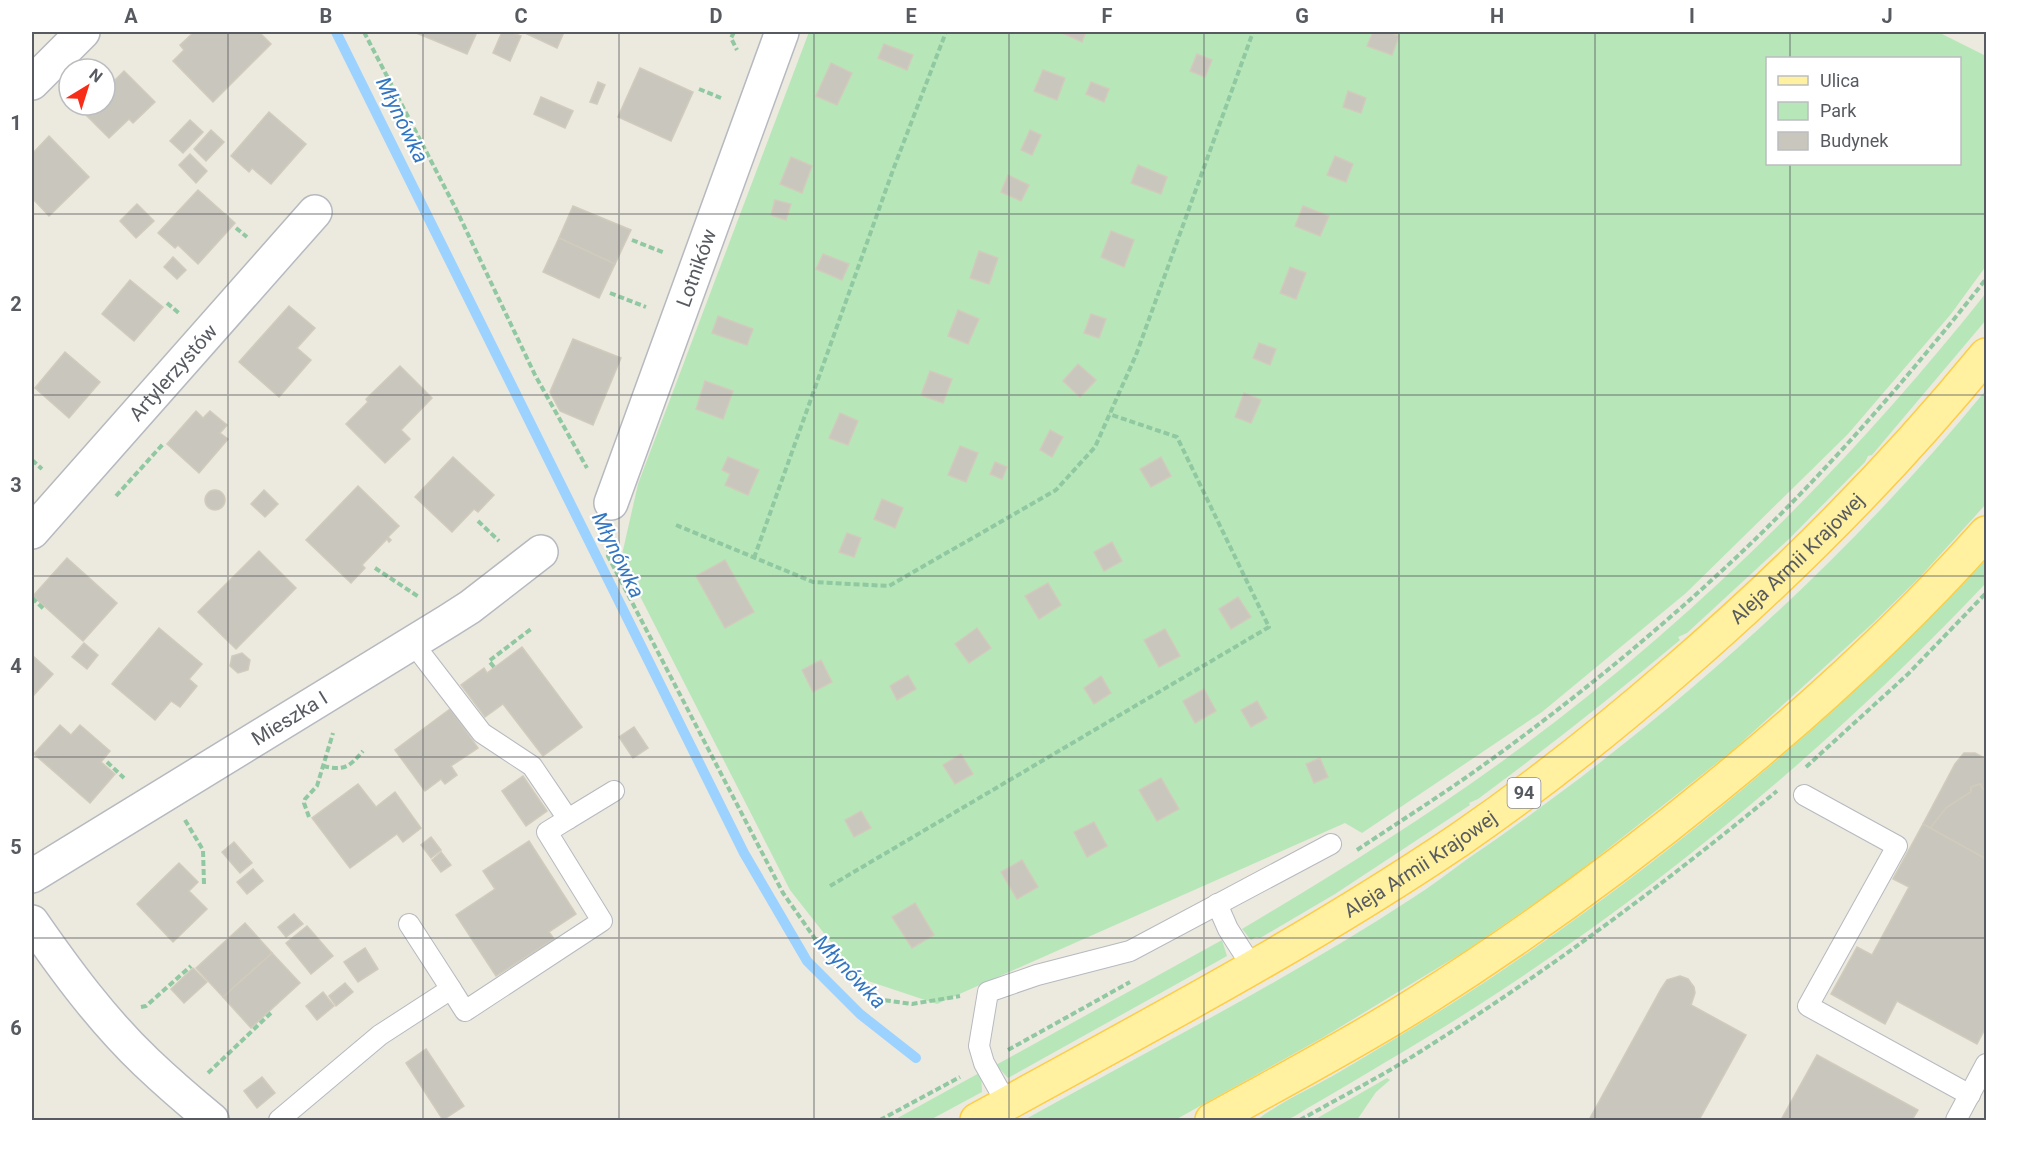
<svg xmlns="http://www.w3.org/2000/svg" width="2018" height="1152" font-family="Roboto,sans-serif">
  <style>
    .green { fill: #b7e7b8; fill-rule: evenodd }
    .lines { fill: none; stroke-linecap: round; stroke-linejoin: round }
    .stream { stroke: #9bd2ff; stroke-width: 10 }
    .building { fill: #c9c6bd; stroke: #d1cbbc; stroke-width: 1.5 }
    .service-casing { stroke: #b6b9bf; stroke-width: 22 }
    .minor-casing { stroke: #b6b9bf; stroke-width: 36 }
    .primary-casing { stroke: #fecd45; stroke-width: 36 }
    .path { stroke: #90c8a1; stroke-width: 4; stroke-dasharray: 6 3; stroke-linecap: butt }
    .service { stroke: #fff; stroke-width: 20 }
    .minor { stroke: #fff; stroke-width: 33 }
    .primary { stroke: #fff1a0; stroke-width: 33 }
    .grid { fill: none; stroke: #575b61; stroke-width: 1.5; stroke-opacity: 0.55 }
    .labels { text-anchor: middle; stroke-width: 4.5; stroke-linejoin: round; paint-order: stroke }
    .shield { fill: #fff; stroke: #898c90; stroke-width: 1.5 }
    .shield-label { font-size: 18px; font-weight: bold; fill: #575b61 }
    .street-label { font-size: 20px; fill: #575b61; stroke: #fff }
    .water-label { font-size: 21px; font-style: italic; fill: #3276c3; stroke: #fff }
    .neatline { fill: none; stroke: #575b61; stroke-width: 2 }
    .grid-label { font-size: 20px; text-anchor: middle; font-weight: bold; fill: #575b61 }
  </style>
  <rect width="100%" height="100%" fill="#ece9de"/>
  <g class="green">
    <path d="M809,32H1938L1986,56V266L1951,314L1848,434L1686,593L1542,712L1362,833L1345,823L937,1004L859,978L790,890L621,559L638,484ZM1768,58H1960V164H1768Z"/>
    <path d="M1986,293V320L1872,455L1868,456L1865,462L1790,538L1687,633L1678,637L1680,640C1614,695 1547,748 1478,799L1469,803L1470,805L1335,894L1260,938L1256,937L1251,940L1242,929C1331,876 1420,821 1504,760C1686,628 1847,468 1986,293Z"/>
    <path d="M1986,390V504L1919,578L1873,623L1732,751L1567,881L1464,952L1322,1038L1175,1120H1024C1153,1048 1287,980 1411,899C1430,887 1448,873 1466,860C1657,730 1840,569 1986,390Z"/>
    <path d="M1986,560V583C1810,769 1606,934 1384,1063C1361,1077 1337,1091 1313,1105C1305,1109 1294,1118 1285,1120C1277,1122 1266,1121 1257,1120C1282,1101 1314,1087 1341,1071C1398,1037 1455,1003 1510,965C1683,847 1843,712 1986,560Z"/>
    <path d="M1222,940L1227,956L1008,1078L996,1065Z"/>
    <path d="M981,1072L982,1092L930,1120H894Z"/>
    <path d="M1387,1078L1390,1080L1376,1092L1357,1120H1314Z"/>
  </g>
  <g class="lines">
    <path class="stream" d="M336,32L744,853L807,961L860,1014L916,1058"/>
  </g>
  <g class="building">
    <path d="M194,32H259L271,44L213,102L173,61L184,50L180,45Z"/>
    <path d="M414,32H477L467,54Z"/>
    <path d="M502,32H510L521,36L510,61L493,53Z"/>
    <path d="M523,32H564L557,48Z"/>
    <path d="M1060,32H1086L1082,42Z"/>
    <path d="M1373,32H1388L1399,36L1392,55L1367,46Z"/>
    <path d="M884,44L913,55L907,70L878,58Z"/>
    <path d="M1197,54L1212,60L1205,77L1190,71Z"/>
    <path d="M831,63L852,73L837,105L816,96Z"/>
    <path d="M640,68L693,92L671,141L618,117Z"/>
    <path d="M1043,70L1065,78L1057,100L1034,91Z"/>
    <path d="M124,71L155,102L133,123L129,119L109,138L79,108L83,105H105V90Z"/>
    <path d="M598,82L605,85L597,104L590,102Z"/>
    <path d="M1091,82L1109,89L1104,102L1086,94Z"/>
    <path d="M1348,91L1366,98L1361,113L1343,107Z"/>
    <path d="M541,97L573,111L565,128L534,114Z"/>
    <path d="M269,112L306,144L271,184L252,168L249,172L231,156Z"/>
    <path d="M190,120L203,132L183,153L170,141Z"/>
    <path d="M211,130L224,142L206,161L194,149Z"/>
    <path d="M1030,130L1041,135L1032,155L1021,150Z"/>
    <path d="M49,136L89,177L49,216L32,198V154Z"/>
    <path d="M190,154L207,171L196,183L179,165Z"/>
    <path d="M1335,156L1353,164L1346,182L1327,175Z"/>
    <path d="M791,157L812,166L802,193L780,184Z"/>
    <path d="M1138,165L1167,177L1161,194L1131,183Z"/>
    <path d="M1008,175L1029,185L1021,201L1001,192Z"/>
    <path d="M198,190L235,223L198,264L178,245L175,248L158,233Z"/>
    <path d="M775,200L791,204L786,220L771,215Z"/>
    <path d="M137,204L154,221L136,238L120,221Z"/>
    <path d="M573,206L631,230L615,264L559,238Z"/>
    <path d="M1303,206L1329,216L1320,236L1295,226Z"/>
    <path d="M1111,231L1134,240L1124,267L1101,257Z"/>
    <path d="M559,238L615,264L599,298L543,272Z"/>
    <path d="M979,251L998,258L989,284L970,278Z"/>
    <path d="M823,254L849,264L842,280L816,269Z"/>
    <path d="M173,257L186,270L177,279L164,267Z"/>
    <path d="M1290,267L1306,273L1296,299L1280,293Z"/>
    <path d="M130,280L163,307L134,341L102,314Z"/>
    <path d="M289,306L315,328L297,348L311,360L279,397L239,362Z"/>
    <path d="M958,310L979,319L968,344L948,336Z"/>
    <path d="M1091,314L1106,319L1099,338L1084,333Z"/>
    <path d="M718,316L753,329L747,345L712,333Z"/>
    <path d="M573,339L621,358L593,425L560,411L550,392Z"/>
    <path d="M1259,343L1276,349L1270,365L1253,358Z"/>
    <path d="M65,352L100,382L69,418L35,388Z"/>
    <path d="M1078,364L1096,380L1080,397L1063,381Z"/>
    <path d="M400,366L432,398L401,430L410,439L385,463L346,424L368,402L366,399Z"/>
    <path d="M930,371L952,379L943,403L921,395Z"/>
    <path d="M705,381L733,391L723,419L696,409Z"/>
    <path d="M1244,393L1261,400L1251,423L1235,417Z"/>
    <path d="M196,411L203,418L210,411L227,425L220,433L228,439L199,473L167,444Z"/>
    <path d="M840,413L858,421L848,445L829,438Z"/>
    <path d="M1050,430L1063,437L1052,457L1040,450Z"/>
    <path d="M960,446L978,453L966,482L948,475Z"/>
    <path d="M453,457L494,495L478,512L474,509L452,532L415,497Z"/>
    <path d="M728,457L759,470L748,495L725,485L730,474L722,470Z"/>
    <path d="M1161,457L1171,476L1151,487L1140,469Z"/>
    <path d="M995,462L1007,467L1002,479L990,474Z"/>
    <path d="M358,486L399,526L388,537L391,540L389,542L387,539L362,565L365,568L351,583L306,540Z"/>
    <circle cx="215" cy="500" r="10"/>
    <path d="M264,490L278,504L265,517L251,504Z"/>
    <path d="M882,499L903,508L895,528L874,519Z"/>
    <path d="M847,533L861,538L854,557L839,552Z"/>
    <path d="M1112,542L1122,561L1104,571L1094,552Z"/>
    <path d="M259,551L296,588L236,649L198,612Z"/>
    <path d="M67,558L117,603L83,641L33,596Z"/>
    <path d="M725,560L754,612L725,628L696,576Z"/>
    <path d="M1048,583L1061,605L1039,619L1025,596Z"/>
    <path d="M1238,597L1251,617L1231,629L1219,609Z"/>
    <path d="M159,628L202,664L189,679L197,686L180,707L171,701L155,720L112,684Z"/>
    <path d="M977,628L991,648L969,663L955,644Z"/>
    <path d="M1165,629L1180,656L1159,667L1144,640Z"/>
    <path d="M84,643L98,655L87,669L72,657Z"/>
    <path d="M522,647L582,727L543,756L503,704L485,717L461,685L484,668L487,673Z"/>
    <path d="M242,653L250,660L248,670L238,673L230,666L232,656Z"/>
    <path d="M32,655L53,674L32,697Z"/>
    <path d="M821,660L832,682L813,692L802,670Z"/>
    <path d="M908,675L916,689L897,700L890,686Z"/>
    <path d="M1101,676L1111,693L1094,704L1084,688Z"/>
    <path d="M1204,689L1216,711L1195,723L1183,701Z"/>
    <path d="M1257,701L1267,718L1251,727L1241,710Z"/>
    <path d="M450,709L478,748L451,766L457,775L445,784L441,779L425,791L395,750Z"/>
    <path d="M60,725L71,735L80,725L110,751L101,762L115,774L90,803L34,754Z"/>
    <path d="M634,727L648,748L633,758L619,737Z"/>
    <path d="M1964,753H1975L1986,759V789H1983L1980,784L1971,787V792L1947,807L1930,828L1923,824L1955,764Z"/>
    <path d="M961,754L973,774L955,784L943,765Z"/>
    <path d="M1320,758L1328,777L1314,783L1306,764Z"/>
    <path d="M523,776L547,811L526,826L502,791Z"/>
    <path d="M1161,778L1179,809L1157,821L1139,790Z"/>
    <path d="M358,784L376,807L395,792L421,828L403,842L397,834L350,868L312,818Z"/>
    <path d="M1980,784L1983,789H1986V859L1930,828L1947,807L1971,792V787Z"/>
    <path d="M861,811L871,828L854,837L845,820Z"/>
    <path d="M1094,822L1107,846L1087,857L1074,832Z"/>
    <path d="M1923,824L1986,859V1027L1977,1044L1897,1001L1885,1024L1831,994L1857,947L1872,955L1909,887L1893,879Z"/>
    <path d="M431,837L441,850L431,858L421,845Z"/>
    <path d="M529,841L576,914L549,932L554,939L496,976L456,915L495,889L483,871Z"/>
    <path d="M234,842L252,863L240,873L222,852Z"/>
    <path d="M441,852L451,865L441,872L432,860Z"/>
    <path d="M1022,860L1038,887L1017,899L1001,872Z"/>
    <path d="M179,863L198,882L189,891L207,909L173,942L137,904Z"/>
    <path d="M253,869L263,881L247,894L237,882Z"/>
    <path d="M915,903L934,935L912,948L892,917Z"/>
    <path d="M294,914L303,924L286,937L278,927Z"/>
    <path d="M245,923L272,953L223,997L196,968Z"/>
    <path d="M307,926L333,956L311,974L286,943Z"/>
    <path d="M365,948L378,969L358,982L344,962Z"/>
    <path d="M272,953L300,983L251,1028L223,997Z"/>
    <path d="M193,968L207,982L184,1003L171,989Z"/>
    <path d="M1680,976L1688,979L1694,987L1695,993L1691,1005L1746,1035L1699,1120H1589L1661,989L1667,980Z"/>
    <path d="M345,983L353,992L336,1006L329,996Z"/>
    <path d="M323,992L334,1006L317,1020L306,1006Z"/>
    <path d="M426,1049L464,1106L443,1120L406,1063Z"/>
    <path d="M1817,1055L1918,1110L1912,1120H1781Z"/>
    <path d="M262,1077L275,1093L257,1108L244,1091Z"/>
  </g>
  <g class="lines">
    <g class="service-casing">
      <g id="service">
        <path d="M412,642L482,733L532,766L568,819L614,791"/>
        <path d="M1804,795L1897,846L1808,1006L1970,1095"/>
        <path d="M1217,904L1228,929L1253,968"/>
        <path d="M451,989L465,1011L602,921L547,832L568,819"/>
        <path d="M1007,1104L984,1063L979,1046L988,992L1037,975L1130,951L1331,844"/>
        <path d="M279,1120L380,1035L451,989L409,924"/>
        <path d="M1956,1120L1986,1064"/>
      </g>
    </g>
    <g class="minor-casing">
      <g id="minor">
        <path d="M32,83L83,32"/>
        <path id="s1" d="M611,503L782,32"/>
        <path id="s2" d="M32,532L315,212"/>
        <path id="s3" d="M32,876L448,621L470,607L541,552"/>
        <path d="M32,922C66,971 102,1020 146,1062C167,1082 189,1101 212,1120"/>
      </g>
    </g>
    <g class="primary-casing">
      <g id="primary">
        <path id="s4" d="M977,1120C1140,1030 1305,944 1459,840C1533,789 1604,733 1672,674C1786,576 1891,471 1986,355"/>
        <path d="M1212,1120C1282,1081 1353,1044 1421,1001C1524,936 1621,865 1715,788C1811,710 1904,625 1986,533"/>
      </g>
    </g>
    <g class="path">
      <path d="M364,32L456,209L535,375L587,468"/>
      <path d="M734,32L731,38L737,50"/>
      <path d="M699,89L721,98"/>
      <path d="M236,228L247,237"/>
      <path d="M632,240L665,253"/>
      <path d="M610,293L646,307"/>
      <path d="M167,303L180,314"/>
      <path d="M32,460L42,469"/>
      <path d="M116,496L163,444"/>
      <path d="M478,521L499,541"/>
      <path d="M676,525L813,582L889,586L1056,490L1095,447L1136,355L1253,32"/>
      <path d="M609,537L608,556L783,893L830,960L854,981L883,1000L912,1004L960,996"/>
      <path d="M754,558L893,170L946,32"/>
      <path d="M375,568L419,597"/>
      <path d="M32,598L45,610"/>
      <path d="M494,667L489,661L531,629"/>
      <path d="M107,762L124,778"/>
      <path d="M323,766C345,771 349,767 363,751"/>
      <path d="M1806,767L1908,674L1986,593"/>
      <path d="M309,817L304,803L305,799L317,786L333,733"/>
      <path d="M185,820L203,850L204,884"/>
      <path d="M1357,850C1402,820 1448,791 1492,759C1580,695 1665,625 1744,550C1832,466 1911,374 1986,279"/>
      <path d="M830,886L1269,627L1177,437L1109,414"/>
      <path d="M141,1007L146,1006L191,966"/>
      <path d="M1008,1050L1130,982"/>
      <path d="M208,1073L273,1011"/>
      <path d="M880,1120L960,1077"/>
      <path d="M1300,1120C1339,1098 1380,1077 1418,1053C1544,974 1663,885 1777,791"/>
    </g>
    <use href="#service" class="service"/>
    <use href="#minor" class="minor"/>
    <use href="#primary" class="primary"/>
  </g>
  <path class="grid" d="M228,32V1120M423,32V1120M619,32V1120M814,32V1120M1009,32V1120M1204,32V1120M1399,32V1120M1595,32V1120M1790,32V58M1790,164V1120M32,214H1986M32,395H1986M32,576H1986M32,757H1986M32,938H1986"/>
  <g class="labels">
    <rect class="shield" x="1507.5" y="778" width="33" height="30" rx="4.5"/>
    <g class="shield-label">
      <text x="1524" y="799">94</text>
    </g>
    <g class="street-label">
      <text dy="7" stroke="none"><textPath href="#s1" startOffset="250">Lotników</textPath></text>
      <text dy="7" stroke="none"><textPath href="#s2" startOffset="213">Artylerzystów</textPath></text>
      <text dy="7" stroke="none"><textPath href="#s4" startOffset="998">Aleja Armii Krajowej</textPath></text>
      <text dy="7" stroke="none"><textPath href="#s3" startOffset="302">Mieszka I</textPath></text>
      <text dy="7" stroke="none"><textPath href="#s4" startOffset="512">Aleja Armii Krajowej</textPath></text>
    </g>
    <g class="water-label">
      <text transform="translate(402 120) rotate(64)" y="7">Młynówka</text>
      <text transform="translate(618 555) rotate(64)" y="7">Młynówka</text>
      <text transform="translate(850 972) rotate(46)" y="7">Młynówka</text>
    </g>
  </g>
  <rect width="2018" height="1152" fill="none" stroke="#ffffff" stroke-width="66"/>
  <rect x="1766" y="57" width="195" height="108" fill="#ffffff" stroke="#bcbdc0" stroke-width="1.5"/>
  <rect x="1778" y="76" width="30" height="9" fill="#fff1a0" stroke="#bcbdc0" stroke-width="1.5"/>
  <text x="1820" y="87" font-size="18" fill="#575b61">Ulica</text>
  <rect x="1778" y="102" width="30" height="18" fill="#b7e7b8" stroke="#bcbdc0" stroke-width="1.5"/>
  <text x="1820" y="117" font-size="18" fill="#575b61">Park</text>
  <rect x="1778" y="132" width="30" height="18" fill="#c9c6bd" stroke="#bcbdc0" stroke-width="1.5"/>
  <text x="1820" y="147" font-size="18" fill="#575b61">Budynek</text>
  <g transform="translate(87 87) rotate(38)"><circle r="28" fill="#ffffff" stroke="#bcbdc0" stroke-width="1.5"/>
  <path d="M0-4.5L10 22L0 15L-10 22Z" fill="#f82d18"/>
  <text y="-9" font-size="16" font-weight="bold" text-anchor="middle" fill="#575b61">N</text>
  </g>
  <rect x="33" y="33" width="1952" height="1086" class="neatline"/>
  <g class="grid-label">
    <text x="131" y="23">A</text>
    <text x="326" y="23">B</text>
    <text x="521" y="23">C</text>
    <text x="716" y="23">D</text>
    <text x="911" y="23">E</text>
    <text x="1107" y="23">F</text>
    <text x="1302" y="23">G</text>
    <text x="1497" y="23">H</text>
    <text x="1692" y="23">I</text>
    <text x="1887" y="23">J</text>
    <text x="16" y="130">1</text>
    <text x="16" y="311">2</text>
    <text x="16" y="492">3</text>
    <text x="16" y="673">4</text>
    <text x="16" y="854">5</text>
    <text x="16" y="1035">6</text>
  </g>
</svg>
